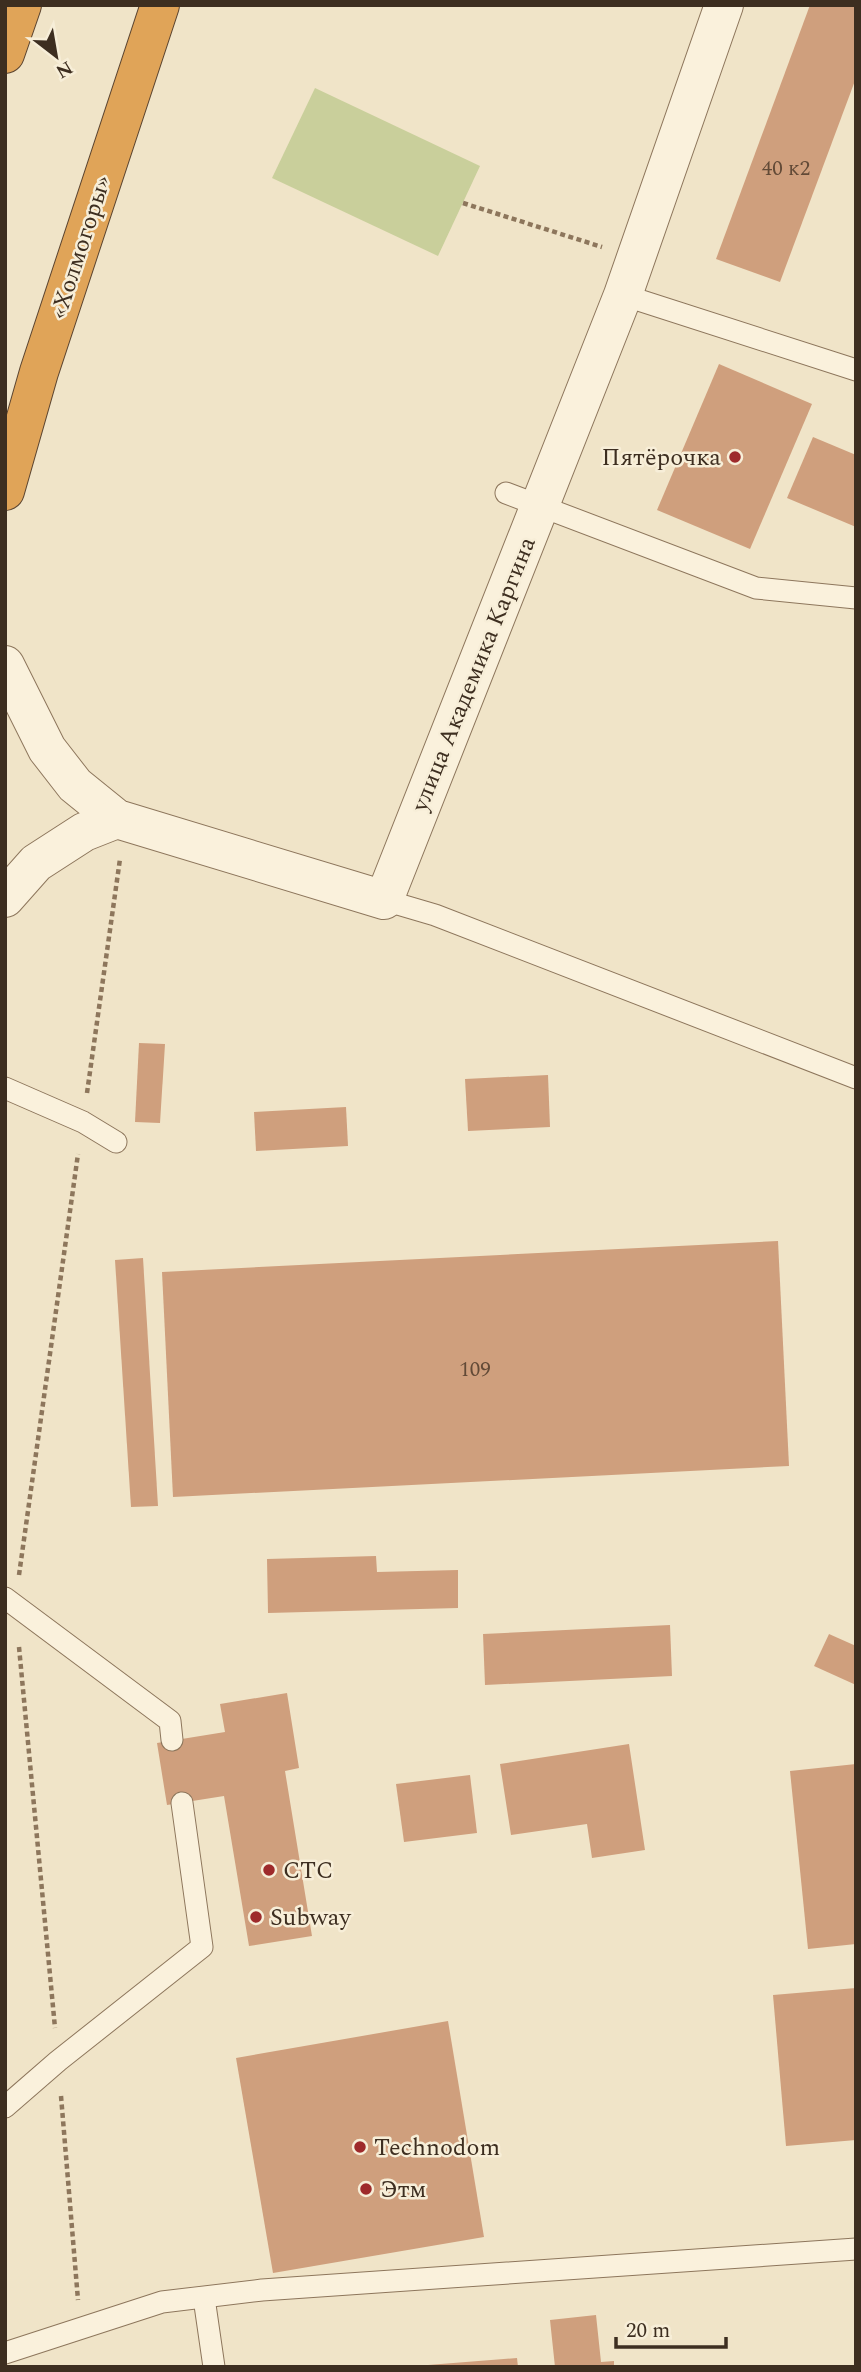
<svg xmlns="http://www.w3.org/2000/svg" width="861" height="2372" font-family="Spectral,serif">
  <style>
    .green { fill: #c9cf9b }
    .building { fill: #cf9f7d }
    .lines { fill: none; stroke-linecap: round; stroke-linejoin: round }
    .lane-casing { stroke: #8d765c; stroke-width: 23 }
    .street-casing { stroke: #8d765c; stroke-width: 40 }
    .highway-casing { stroke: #5b4430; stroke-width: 40 }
    .path { stroke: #8d765c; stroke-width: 4.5; stroke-dasharray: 5 3.5; stroke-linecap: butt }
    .lane { stroke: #faf1dc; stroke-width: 21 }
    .street { stroke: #faf1dc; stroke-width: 38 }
    .highway { stroke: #e0a458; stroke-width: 38 }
    .poi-dot { fill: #9e2a2b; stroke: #f7eed8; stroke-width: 2.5 }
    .labels { text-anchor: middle; stroke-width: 5; stroke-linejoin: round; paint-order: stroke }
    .number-label { font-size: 21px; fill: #624a37 }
    .street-label { font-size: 24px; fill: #3d2e20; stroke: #f7eed8 }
    .poi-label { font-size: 24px; fill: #3d2e20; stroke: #f7eed8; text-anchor: start }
  </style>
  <rect width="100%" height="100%" fill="#f0e4c8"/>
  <path class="green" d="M315,88L480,166L438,256L272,178Z"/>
  <g class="building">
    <path d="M810,5H856V78L780,282L716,259Z"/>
    <path d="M719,364L812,404L750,549L657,510Z"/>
    <path d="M813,437L856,455V527L787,498Z"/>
    <path d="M139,1043L165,1044L160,1123L135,1122Z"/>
    <path d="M548,1075L550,1127L468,1131L465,1079Z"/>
    <path d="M346,1107L348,1146L256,1151L254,1112Z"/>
    <path d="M778,1241L789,1466L173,1497L162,1272Z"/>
    <path d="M143,1258L158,1506L131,1507L115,1260Z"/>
    <path d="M376,1556L377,1572L458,1570V1608L268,1613L267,1559Z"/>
    <path d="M670,1625L672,1676L485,1685L483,1634Z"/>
    <path d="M829,1634L856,1646V1685L814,1666Z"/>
    <path d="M287,1693L299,1768L285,1771L312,1936L249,1946L224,1796L167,1805L157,1743L225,1732L220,1704Z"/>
    <path d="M629,1744L645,1850L592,1858L587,1824L511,1835L500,1764Z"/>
    <path d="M856,1764V1944L808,1949L790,1771Z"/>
    <path d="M470,1775L477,1833L404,1842L396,1784Z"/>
    <path d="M856,1988V2140L786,2146L773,1995Z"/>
    <path d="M448,2021L484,2237L273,2273L236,2058Z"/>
    <path d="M596,2315L601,2362L614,2361V2367H555L550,2320Z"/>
    <path d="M517,2358L518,2367H429L428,2365Z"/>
  </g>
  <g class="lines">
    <g class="lane-casing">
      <g id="lane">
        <path d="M623,295L856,370"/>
        <path d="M506,493L756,588L856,598"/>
        <path d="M384,900L435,915L856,1078"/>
        <path d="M5,1088L83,1122L116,1142"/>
        <path d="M5,1598L170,1721L172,1740"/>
        <path d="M5,2107L58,2061L202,1947L182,1803"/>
        <path d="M204,2298L214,2367"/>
        <path d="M5,2353L162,2302L262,2290L856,2249"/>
      </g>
    </g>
    <g class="street-casing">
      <g id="street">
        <path d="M5,665L47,749L75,785L117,819L384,900L623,295L724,5"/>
        <path d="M5,898L36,863L84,832L117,819"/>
      </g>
    </g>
    <g class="highway-casing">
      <g id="highway">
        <path d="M5,54L22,5"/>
        <path d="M5,491L39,372L160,5"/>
      </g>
    </g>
    <g class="path">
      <path d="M463,203L602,247"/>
      <path d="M87,1093L120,859"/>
      <path d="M19,1575L78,1154"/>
      <path d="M19,1647L55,2028"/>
      <path d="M61,2096L78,2300"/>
    </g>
    <use href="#lane" class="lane"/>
    <use href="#street" class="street"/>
    <use href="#highway" class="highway"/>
  </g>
  <g class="poi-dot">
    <circle cx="735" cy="457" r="7"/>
    <circle cx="269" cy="1870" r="7"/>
    <circle cx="256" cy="1917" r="7"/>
    <circle cx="360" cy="2147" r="7"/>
    <circle cx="366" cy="2189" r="7"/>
  </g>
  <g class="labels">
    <g class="number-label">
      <text x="786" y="175">40 к2</text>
      <text x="475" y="1376">109</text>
    </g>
    <g class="street-label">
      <text transform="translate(80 247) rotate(-72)" y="8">«Холмогоры»</text>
      <text transform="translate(473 674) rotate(-68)" y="8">улица Академика Каргина</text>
    </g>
    <g class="poi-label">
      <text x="721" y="465" text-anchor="end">Пятёрочка</text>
      <text x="283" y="1878">СТС</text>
      <text x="270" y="1925">Subway</text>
      <text x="374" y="2155">Technodom</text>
      <text x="380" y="2197">Этм</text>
    </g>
  </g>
  <rect width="861" height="2372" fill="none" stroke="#3d2e20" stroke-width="14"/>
  <g transform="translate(56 56) rotate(149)" stroke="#f7eed8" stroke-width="5" paint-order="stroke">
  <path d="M0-5L12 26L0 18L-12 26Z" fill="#3d2e20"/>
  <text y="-10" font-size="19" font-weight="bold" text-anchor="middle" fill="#3d2e20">N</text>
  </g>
  <path d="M616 2337v10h110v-10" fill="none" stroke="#3d2e20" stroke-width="3.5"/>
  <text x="626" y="2337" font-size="21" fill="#3d2e20" stroke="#f7eed8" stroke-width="5" paint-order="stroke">20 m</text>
</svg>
